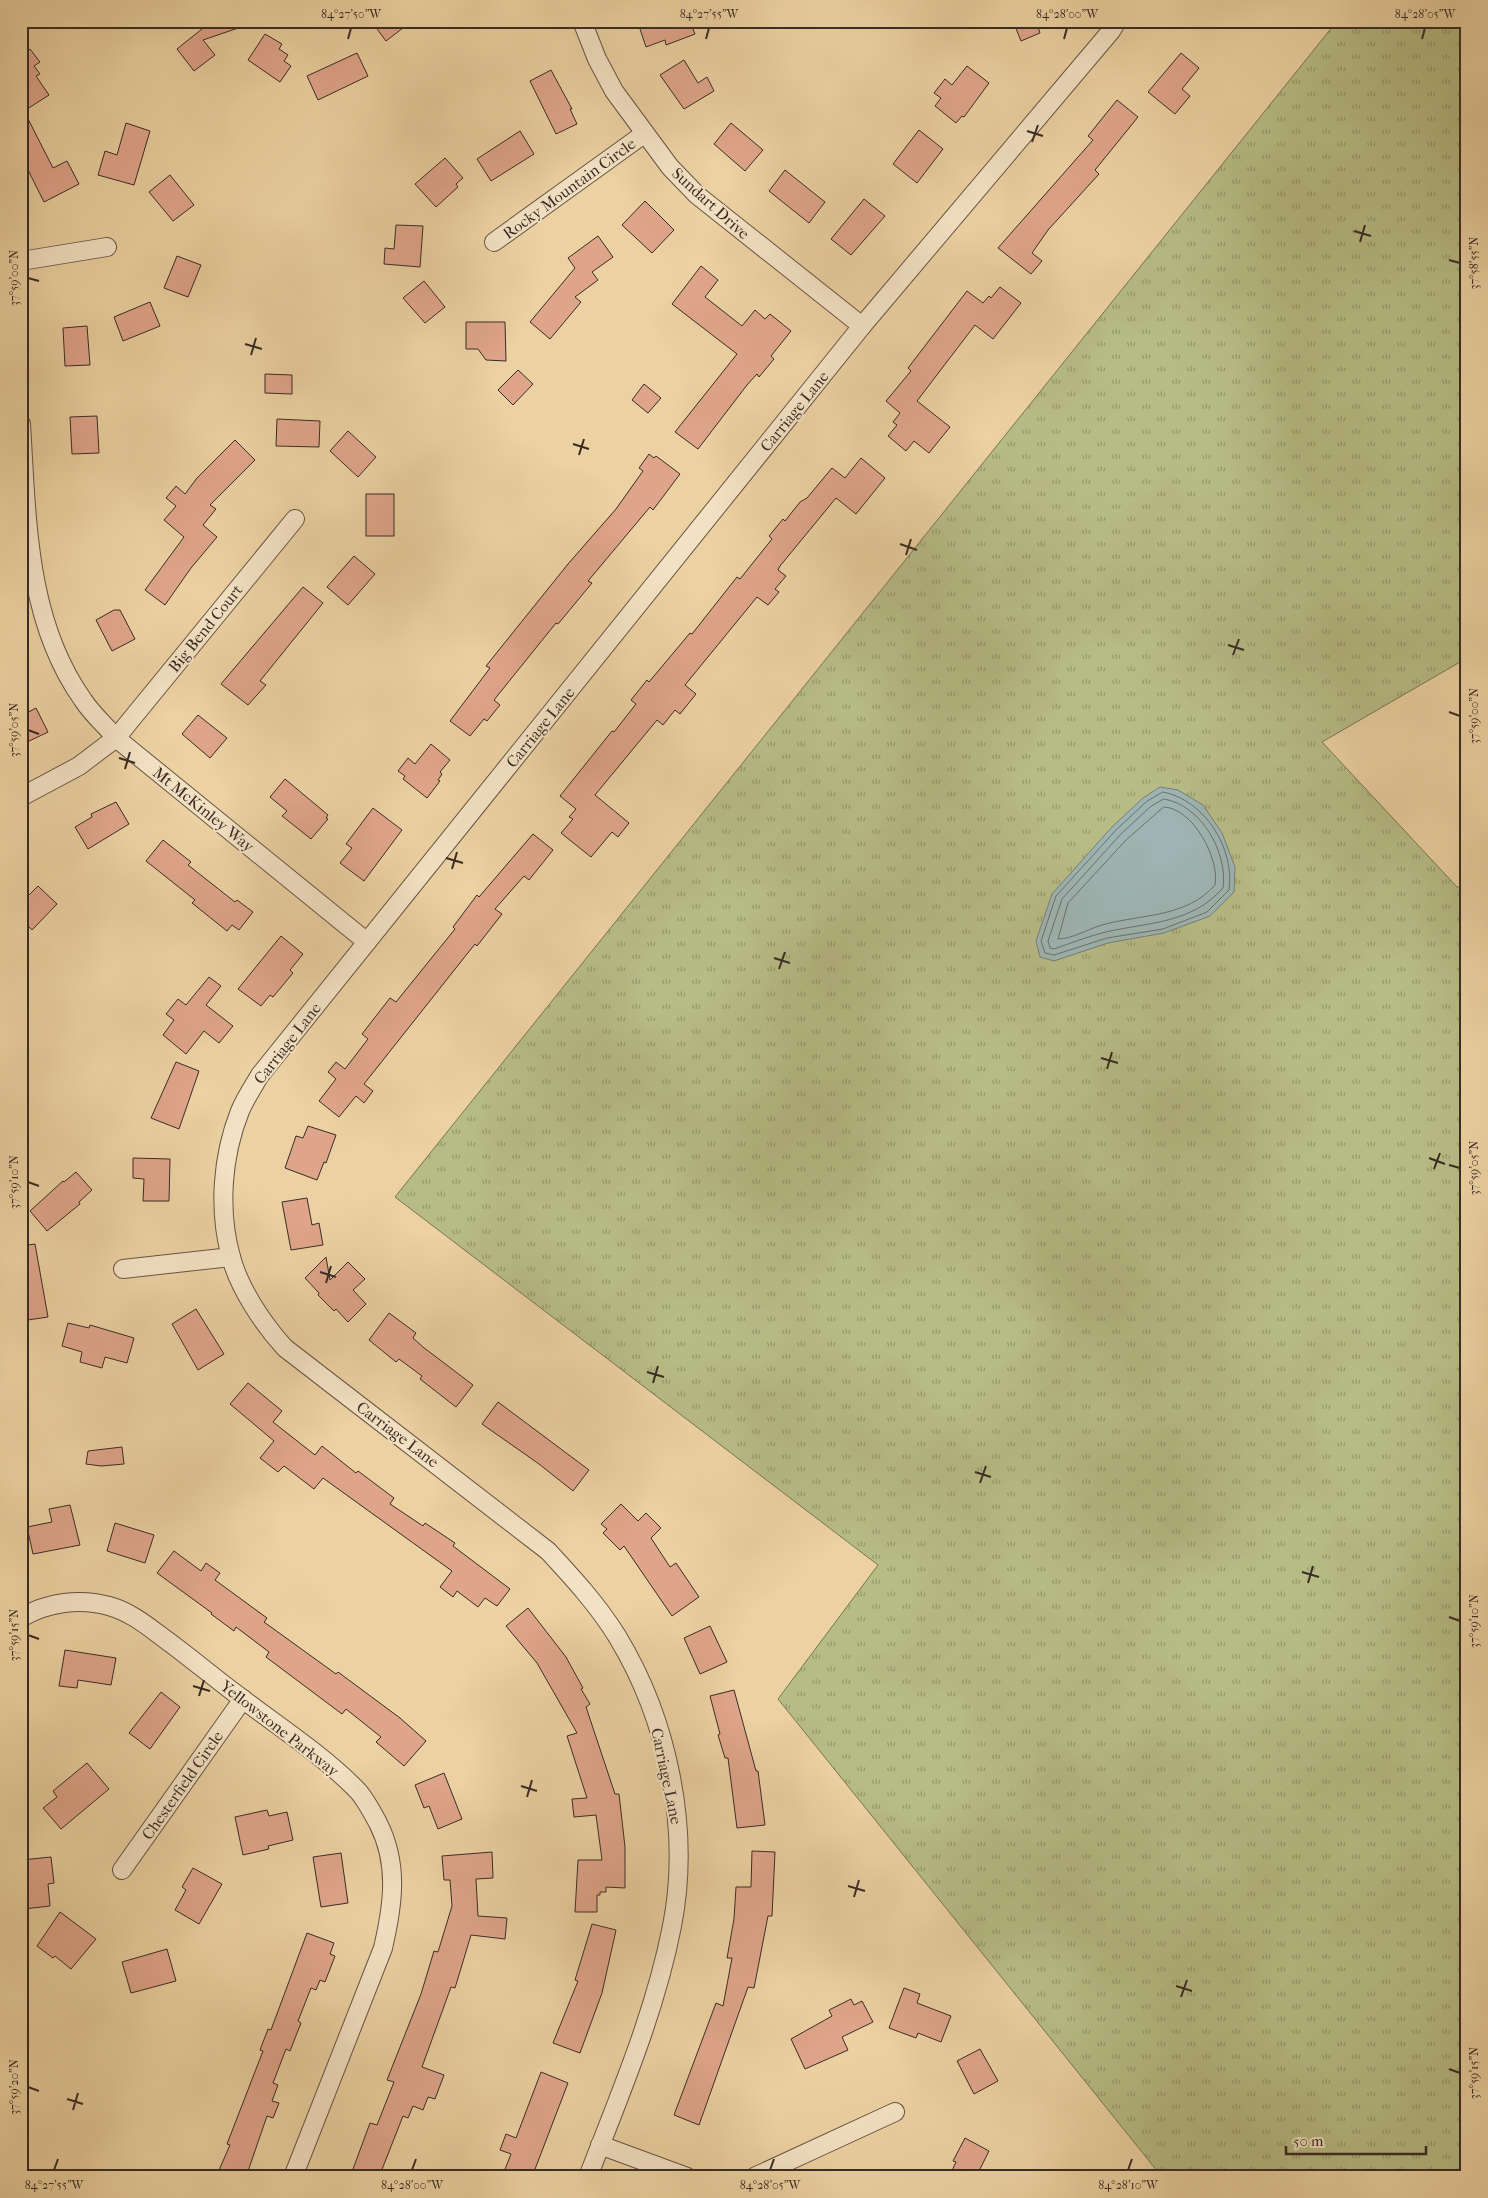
<svg xmlns="http://www.w3.org/2000/svg" width="1488" height="2198" font-family="'IM FELL French Canon',serif">
  <style>
    .grass { fill: url(#grass-tufts); stroke: #787455 }
    .water { fill: #9eb4b2; stroke: #767e7a }
    .lines { fill: none; stroke-linecap: round; stroke-linejoin: round }
    .shore { stroke: #6c706c; stroke-width: 1 }
    .building { fill: #dfa58a; stroke: #392c25 }
    .minor-casing { stroke: #654; stroke-width: 20 }
    .minor { stroke: #f3e1c3; stroke-width: 18 }
    .ticks { fill: none; stroke: #392c25; stroke-width: 2 }
    .labels { text-anchor: middle; stroke-width: 4; stroke-linejoin: round; paint-order: stroke }
    .street-label { font-size: 16px; fill: #392c25; stroke: #f3e1c3 }
    .neatline { fill: none; stroke: #392c25; stroke-width: 2 }
    .ticks-label { font-size: 12px; text-anchor: middle; fill: #392c25 }
  </style>
  <defs>
    <pattern id="grass-tufts" width="24" height="20" patternUnits="userSpaceOnUse" patternTransform="scale(1.25)"><rect width="24" height="20" fill="#b7bc85"/><path d="M3 7l-1-3M5 7V3M7 7l1-3M15 17l-1-3M17 17v-4M19 17l1-3" fill="none" stroke="#96996d"/></pattern>
  </defs>
  <rect width="100%" height="100%" fill="#ecd1a2"/>
  <filter id="stains"><feTurbulence type="fractalNoise" baseFrequency=".004" numOctaves="4"/><feColorMatrix values="0 0 0 0 .2 0 0 0 0 .09 0 0 0 0 .02 0 0 0 .5 -.17"/></filter>
  <radialGradient id="worn" r=".72"><stop offset=".6" stop-color="#630" stop-opacity="0"/><stop offset="1" stop-color="#630" stop-opacity=".3"/></radialGradient>
  <path class="grass" d="M1337,21H1467V658L1322,742L1457,887L1467,888V2177H1162L778,1699L878,1565L395,1197Z"/>
  <path class="water" d="M1160,787L1178,790L1203,805L1222,833L1235,867L1234,892L1210,916L1164,933L1108,943L1054,961L1040,957L1036,941L1052,894L1112,827L1143,798Z"/>
  <g class="lines">
    <g class="shore">
      <path d="M1163,792C1205,800 1235,849 1229,890L1207,912L1163,929L1107,938L1054,955L1045,953L1041,941L1056,896L1116,830L1146,802Z"/>
      <path d="M1164,799C1201,805 1228,852 1223,888C1191,924 1149,922 1106,932C1089,936 1071,943 1054,949L1050,948L1048,941L1062,899L1120,835L1150,807Z"/>
      <path d="M1164,807C1193,808 1220,859 1215,885C1186,918 1141,914 1102,925C1088,929 1072,939 1058,939L1068,903L1126,840Z"/>
    </g>
  </g>
  <g class="building">
    <path d="M212,21H250V24L203,40L215,55L194,71L177,49Z"/>
    <path d="M371,21H412L386,41Z"/>
    <path d="M653,21H690L695,34L666,45L665,40L646,47L639,26Z"/>
    <path d="M1013,21H1036L1040,33L1021,41Z"/>
    <path d="M265,34L282,44L279,49L288,55L284,61L291,66L280,82L248,60Z"/>
    <path d="M21,47L25,53L30,49L40,62L34,66L40,74L36,76L49,95L24,111L53,168L67,161L79,184L44,202L21,156Z"/>
    <path d="M357,53L368,76L318,100L307,76Z"/>
    <path d="M1181,53L1199,68L1182,89L1190,96L1175,114L1148,92Z"/>
    <path d="M684,60L698,83L707,77L714,91L684,109L660,75Z"/>
    <path d="M967,66L989,83L964,117L962,116L956,123L935,106L941,98L934,93L945,79L952,85Z"/>
    <path d="M551,70L572,109H570L577,124L556,134L530,81Z"/>
    <path d="M1117,100L1138,117L1095,170L1099,174L1048,230L1032,253L1042,261L1031,274L998,248L1093,140L1088,136Z"/>
    <path d="M126,123L150,131L134,185L98,175L105,151L117,155Z"/>
    <path d="M731,123L763,150L745,171L714,144Z"/>
    <path d="M919,130L943,149L917,183L893,164Z"/>
    <path d="M520,131L534,154L491,181L477,159Z"/>
    <path d="M445,158L463,178L456,184L458,187L436,207L415,184Z"/>
    <path d="M785,170L825,202L809,223L769,191Z"/>
    <path d="M170,175L194,205L173,221L149,192Z"/>
    <path d="M864,199L885,216L851,255L831,239Z"/>
    <path d="M645,201L674,230L652,253L622,225Z"/>
    <path d="M396,225L423,226L420,267L384,264L385,248L394,249Z"/>
    <path d="M598,236L613,257L592,272L598,280L575,297L581,302L550,339L530,322L575,268L568,258Z"/>
    <path d="M177,256L201,265L188,297L164,288Z"/>
    <path d="M701,266L718,280L705,297L742,326L755,310L765,319L770,314L791,331L771,356L774,359L759,377L757,374L747,385L698,449L675,432L737,354L672,304Z"/>
    <path d="M424,281L445,307L425,323L403,298Z"/>
    <path d="M1000,287L1021,303L993,339L975,325L917,401L950,427L929,453L914,441L906,451L888,436L897,425L893,422L900,413L886,401L911,371L908,368L967,291L983,303L989,296L991,298Z"/>
    <path d="M150,302L160,326L123,341L114,317Z"/>
    <path d="M466,322H505L506,361L486,360L478,349H466Z"/>
    <path d="M87,326L90,365L65,366L63,328Z"/>
    <path d="M518,370L533,384L513,405L498,390Z"/>
    <path d="M265,374L292,375V394L265,393Z"/>
    <path d="M644,384L661,398L648,413L632,400Z"/>
    <path d="M97,416L99,453L72,454L70,417Z"/>
    <path d="M277,419L320,421L319,447L276,446Z"/>
    <path d="M348,431L376,457L358,477L330,451Z"/>
    <path d="M235,440L255,460L210,505L216,509L203,525L217,537L191,568L165,605L145,590L184,537L164,520L176,506L166,498L176,486L185,494L197,478Z"/>
    <path d="M649,454L654,458L656,456L680,474L653,510L650,507L588,581L592,583L558,624L556,623L494,700L500,705L487,721L484,719L470,736L450,721L490,668L486,666L568,564L616,509L643,471L639,468Z"/>
    <path d="M861,458L885,478L856,514L836,498L780,566L778,570L786,576L775,589L779,592L768,605L757,597L685,685L696,694L680,714L675,710L663,725L657,720L595,795L629,823L618,837L612,832L591,857L561,833L573,819L569,817L576,809L560,796L612,731L614,732L636,704L631,700L647,680L649,682L690,633L692,634L737,577L740,579L772,539L769,536L783,519L785,521L800,502L807,498L832,468L845,478Z"/>
    <rect x="366" y="494" width="28" height="42"/>
    <path d="M354,556L375,574L348,605L327,587Z"/>
    <path d="M303,587L323,603L260,681L266,685L248,705L221,684Z"/>
    <path d="M114,610H120L135,639L112,651L96,620Z"/>
    <path d="M36,708L48,732L21,745V716Z"/>
    <path d="M198,715L227,738L210,758L182,734Z"/>
    <path d="M431,744L450,760L440,772L442,774L438,780L440,781L427,798L403,779L405,776L398,771L408,758L415,764Z"/>
    <path d="M285,779L328,815L326,818L328,819L311,839L282,816L287,811L270,797Z"/>
    <path d="M116,802L129,824L88,849L75,827L92,817L91,814Z"/>
    <path d="M373,808L402,830L364,881L340,863L352,848L346,844Z"/>
    <path d="M533,834L553,850L529,880L524,876L495,909L502,914L477,946L475,944L364,1084L373,1091L364,1103L356,1096L339,1117L319,1101L336,1079L328,1072L336,1062L345,1069L368,1039L362,1034L390,998L396,1002L455,929L453,927L477,895L479,897Z"/>
    <path d="M163,840L191,862L188,865L235,902L237,900L253,912L239,930L232,925L227,931L192,903L195,900L146,861Z"/>
    <path d="M38,886L57,904L32,930L21,919V903Z"/>
    <path d="M281,936L303,954L290,970L293,973L273,997L270,995L261,1006L238,989Z"/>
    <path d="M209,977L221,986L206,1005L233,1026L219,1043L204,1031L186,1054L163,1035L174,1020L166,1014L178,999L186,1005Z"/>
    <path d="M176,1062L199,1071L179,1129L151,1118Z"/>
    <path d="M308,1126L336,1135L326,1163L324,1162L317,1180L285,1168L296,1136L303,1138Z"/>
    <path d="M133,1158L170,1159L169,1201H143L144,1179L133,1178Z"/>
    <path d="M76,1172L92,1190L79,1202L80,1204L47,1231L30,1211L63,1181L64,1182Z"/>
    <path d="M307,1198L312,1225L319,1223L323,1245L291,1250L282,1202Z"/>
    <path d="M35,1244L48,1317L21,1321V1246Z"/>
    <path d="M326,1257L330,1280L348,1262L365,1279L353,1290L366,1304L348,1322L336,1309L334,1311L318,1295L319,1293L305,1278Z"/>
    <path d="M196,1309L224,1354L198,1370L172,1324Z"/>
    <path d="M389,1313L416,1333L413,1338L423,1347L473,1385L456,1407L420,1379L422,1376L399,1359L396,1362L369,1340Z"/>
    <path d="M68,1323L89,1328L90,1325L134,1338L127,1363L105,1357L102,1368L80,1362L82,1352L62,1346Z"/>
    <path d="M248,1383L282,1411L273,1422L315,1455L322,1446L356,1473L358,1471L394,1498L390,1504L423,1526L425,1523L455,1543L453,1546L510,1589L497,1606L485,1598L478,1607L457,1591L453,1597L440,1587L452,1571L323,1478L314,1489L284,1466L278,1472L260,1458L274,1441L230,1404Z"/>
    <path d="M498,1402L589,1470L573,1491L539,1464L482,1424Z"/>
    <path d="M122,1447L124,1464L101,1466L86,1464L88,1451Z"/>
    <path d="M621,1504L638,1521L646,1513L661,1528L651,1538L670,1567L676,1563L699,1597L672,1616L624,1546L620,1550L603,1533L607,1529L601,1524Z"/>
    <path d="M70,1505L80,1545L33,1554L27,1527L52,1522L49,1509Z"/>
    <path d="M115,1523L154,1535L145,1563L107,1551Z"/>
    <path d="M174,1551L201,1571L206,1563L220,1573L215,1580L267,1618L264,1622L336,1674L338,1672L400,1718L426,1741L404,1766L376,1742L381,1737L346,1709L342,1714L266,1657L269,1652L236,1627L234,1631L211,1614L212,1613L157,1573Z"/>
    <path d="M528,1608L566,1657L583,1688L581,1689L590,1704L586,1707L615,1794H619L625,1847V1888L606,1887V1892H600V1895H597V1912H575L578,1860H602L596,1815L574,1817L572,1799L587,1798L567,1736L577,1733L537,1663L506,1626Z"/>
    <path d="M710,1626L727,1662L700,1674L684,1638Z"/>
    <path d="M65,1650L116,1658L111,1685L78,1680L77,1688L59,1686Z"/>
    <path d="M734,1690L756,1771H758L765,1825L737,1828L728,1758H725L718,1735L720,1734L710,1696Z"/>
    <path d="M161,1692L180,1707L150,1749L129,1733Z"/>
    <path d="M87,1763L109,1789L61,1829L43,1808L57,1797L53,1791Z"/>
    <path d="M444,1773L462,1819L438,1829L429,1806L424,1808L415,1785Z"/>
    <path d="M267,1810L269,1816L287,1812L293,1840L268,1846L269,1849L243,1855L235,1817Z"/>
    <path d="M752,1851L775,1852L772,1916H768L754,1988L748,1987L699,2125L674,2115L716,2003L723,2006L732,1958H727L734,1919L736,1887H751Z"/>
    <path d="M492,1852L493,1878L476,1879L478,1916L507,1918L505,1939L471,1935L455,1988L451,1987L422,2067L444,2075L435,2099L428,2097L423,2110L413,2106L408,2118L403,2116L379,2177H374L353,2169L370,2123L377,2125L394,2082L387,2080L421,1994L434,1951L438,1952L452,1906L450,1880H444L442,1856Z"/>
    <path d="M341,1853L348,1903L321,1907L313,1857Z"/>
    <path d="M51,1857L54,1883L48,1884L50,1906L24,1909V1906L21,1907V1860Z"/>
    <path d="M193,1868L222,1884L199,1924L175,1910L186,1890L182,1887Z"/>
    <path d="M60,1912L96,1939L71,1969L55,1956L53,1958L37,1946Z"/>
    <path d="M592,1924L616,1930L602,1993L580,2053L553,2043L578,1981L575,1980Z"/>
    <path d="M307,1933L334,1943L330,1954L335,1956L325,1982L320,1980L316,1990L311,1988L298,2021L301,2023L290,2051L286,2049L273,2083L278,2085L272,2101L279,2103L273,2118L267,2116L246,2177H216L230,2145L227,2144L263,2051L260,2050L268,2029L271,2030Z"/>
    <path d="M167,1949L176,1981L131,1993L122,1962Z"/>
    <path d="M904,1988L920,1994L917,2003L951,2016L941,2042L918,2033L916,2038L889,2028Z"/>
    <path d="M851,1999L854,2005L862,2001L873,2022L842,2037L848,2050L805,2069L791,2039L832,2016L829,2010Z"/>
    <path d="M980,2049L998,2081L974,2094L957,2061Z"/>
    <path d="M541,2072L568,2083L532,2177H502L511,2154L500,2150L506,2134L516,2138Z"/>
    <path d="M965,2138L989,2151L976,2177H949L956,2162L953,2161Z"/>
  </g>
  <g class="lines">
    <g class="minor-casing">
      <g id="minor">
        <path d="M582,21L597,59L614,91L670,167L697,195L862,326"/>
        <path d="M494,242L644,134"/>
        <path d="M21,261L107,247"/>
        <path d="M21,424C27,518 26,620 83,700C92,714 105,725 116,738L367,942"/>
        <path d="M21,797L79,766L116,738L295,519"/>
        <path d="M123,1269L231,1257"/>
        <path d="M21,1618C47,1602 80,1598 109,1606C134,1613 152,1630 173,1645C194,1661 215,1678 236,1694C276,1725 319,1752 355,1788C364,1796 372,1812 378,1823C399,1864 393,1905 383,1948L293,2177"/>
        <path d="M122,1870L243,1699"/>
        <path d="M600,2145L687,2177"/>
        <path d="M588,2177C620,2094 655,2013 672,1926C691,1829 668,1720 617,1636C597,1604 573,1578 548,1551L285,1348C263,1324 239,1288 231,1257C218,1210 222,1156 240,1111C245,1099 253,1087 260,1075L862,326L1111,31L1117,21"/>
        <path d="M754,2177L895,2112"/>
      </g>
    </g>
    <use href="#minor" class="minor"/>
  </g>
  <path class="ticks" d="M348,39L351,28M706,39L709,28M1064,39L1067,28M1422,39L1425,28M1027,131L1043,136M1032,142L1038,125M1354,231L1371,236M1360,242L1365,225M1449,260L1460,263M28,278L39,281M245,344L262,349M251,355L256,338M573,444L589,449M579,455L584,439M900,544L917,550M906,555L911,539M1228,645L1244,650M1233,655L1239,639M1449,712L1460,716M28,730L39,734M119,758L135,763M125,769L130,752M446,858L463,863M452,869L457,852M774,958L790,963M779,969L785,952M1101,1058L1118,1063M1107,1069L1112,1052M1429,1158L1445,1164M1449,1165L1460,1168M1434,1169L1440,1153M28,1182L39,1186M320,1272L336,1277M326,1283L331,1266M647,1372L664,1377M653,1383L658,1366M975,1472L991,1477M980,1483L986,1466M1302,1572L1319,1577M1308,1583L1313,1566M1449,1617L1460,1621M28,1635L39,1639M193,1686L210,1691M199,1696L204,1680M521,1786L537,1791M527,1797L532,1780M848,1886L865,1891M854,1897L859,1880M1176,1986L1192,1991M1181,1997L1187,1980M1449,2069L1460,2073M28,2087L39,2091M67,2099L83,2104M73,2110L78,2093M54,2170L58,2159M412,2170L416,2159M770,2170L774,2159M1128,2170L1132,2159"/>
  <g class="labels">
    <g class="street-label">
      <text transform="translate(569 188) rotate(-36)" y="6">Rocky Mountain Circle</text>
      <text transform="translate(711 203) rotate(42)" y="6">Sundart Drive</text>
      <text transform="translate(794 411) rotate(-51)" y="6">Carriage Lane</text>
      <text transform="translate(205 628) rotate(-51)" y="6">Big Bend Court</text>
      <text transform="translate(540 727) rotate(-51)" y="6">Carriage Lane</text>
      <text transform="translate(204 809) rotate(39)" y="6">Mt McKinley Way</text>
      <text transform="translate(287 1043) rotate(-52)" y="6">Carriage Lane</text>
      <text transform="translate(398 1434) rotate(37)" y="6">Carriage Lane</text>
      <text transform="translate(280 1728) rotate(38)" y="6">Yellowstone Parkway</text>
      <text transform="translate(667 1776) rotate(78)" y="6">Carriage Lane</text>
      <text transform="translate(182 1785) rotate(-55)" y="6">Chesterfield Circle</text>
    </g>
  </g>
  <rect width="1488" height="2198" fill="none" stroke="#ecd1a2" stroke-width="55"/>
  <path d="M1286 2146v8h140v-8" fill="none" stroke="#392c25" stroke-width="2.5"/>
  <text x="1293" y="2146" font-size="15" fill="#392c25" stroke="#f3e1c3" stroke-width="4" paint-order="stroke">50 m</text>
  <rect x="28" y="28" width="1432" height="2142" class="neatline"/>
  <g class="ticks-label">
    <text x="351" y="18">84°27'50"W</text>
    <text x="709" y="18">84°27'55"W</text>
    <text x="1067" y="18">84°28'00"W</text>
    <text x="1425" y="18">84°28'05"W</text>
    <text transform="translate(1474 263) rotate(-90)" y="4">37°58'55"N</text>
    <text transform="translate(14 278) rotate(-90)" y="4">37°59'00"N</text>
    <text transform="translate(1474 716) rotate(-90)" y="4">37°59'00"N</text>
    <text transform="translate(14 730) rotate(-90)" y="4">37°59'05"N</text>
    <text transform="translate(1474 1168) rotate(-90)" y="4">37°59'05"N</text>
    <text transform="translate(14 1182) rotate(-90)" y="4">37°59'10"N</text>
    <text transform="translate(1474 1621) rotate(-90)" y="4">37°59'10"N</text>
    <text transform="translate(14 1635) rotate(-90)" y="4">37°59'15"N</text>
    <text transform="translate(1474 2073) rotate(-90)" y="4">37°59'15"N</text>
    <text transform="translate(14 2087) rotate(-90)" y="4">37°59'20"N</text>
    <text x="54" y="2189">84°27'55"W</text>
    <text x="412" y="2189">84°28'00"W</text>
    <text x="770" y="2189">84°28'05"W</text>
    <text x="1128" y="2189">84°28'10"W</text>
  </g>
  <rect width="100%" height="100%" filter="url(#stains)"/>
  <rect width="100%" height="100%" fill="url(#worn)"/>
</svg>
